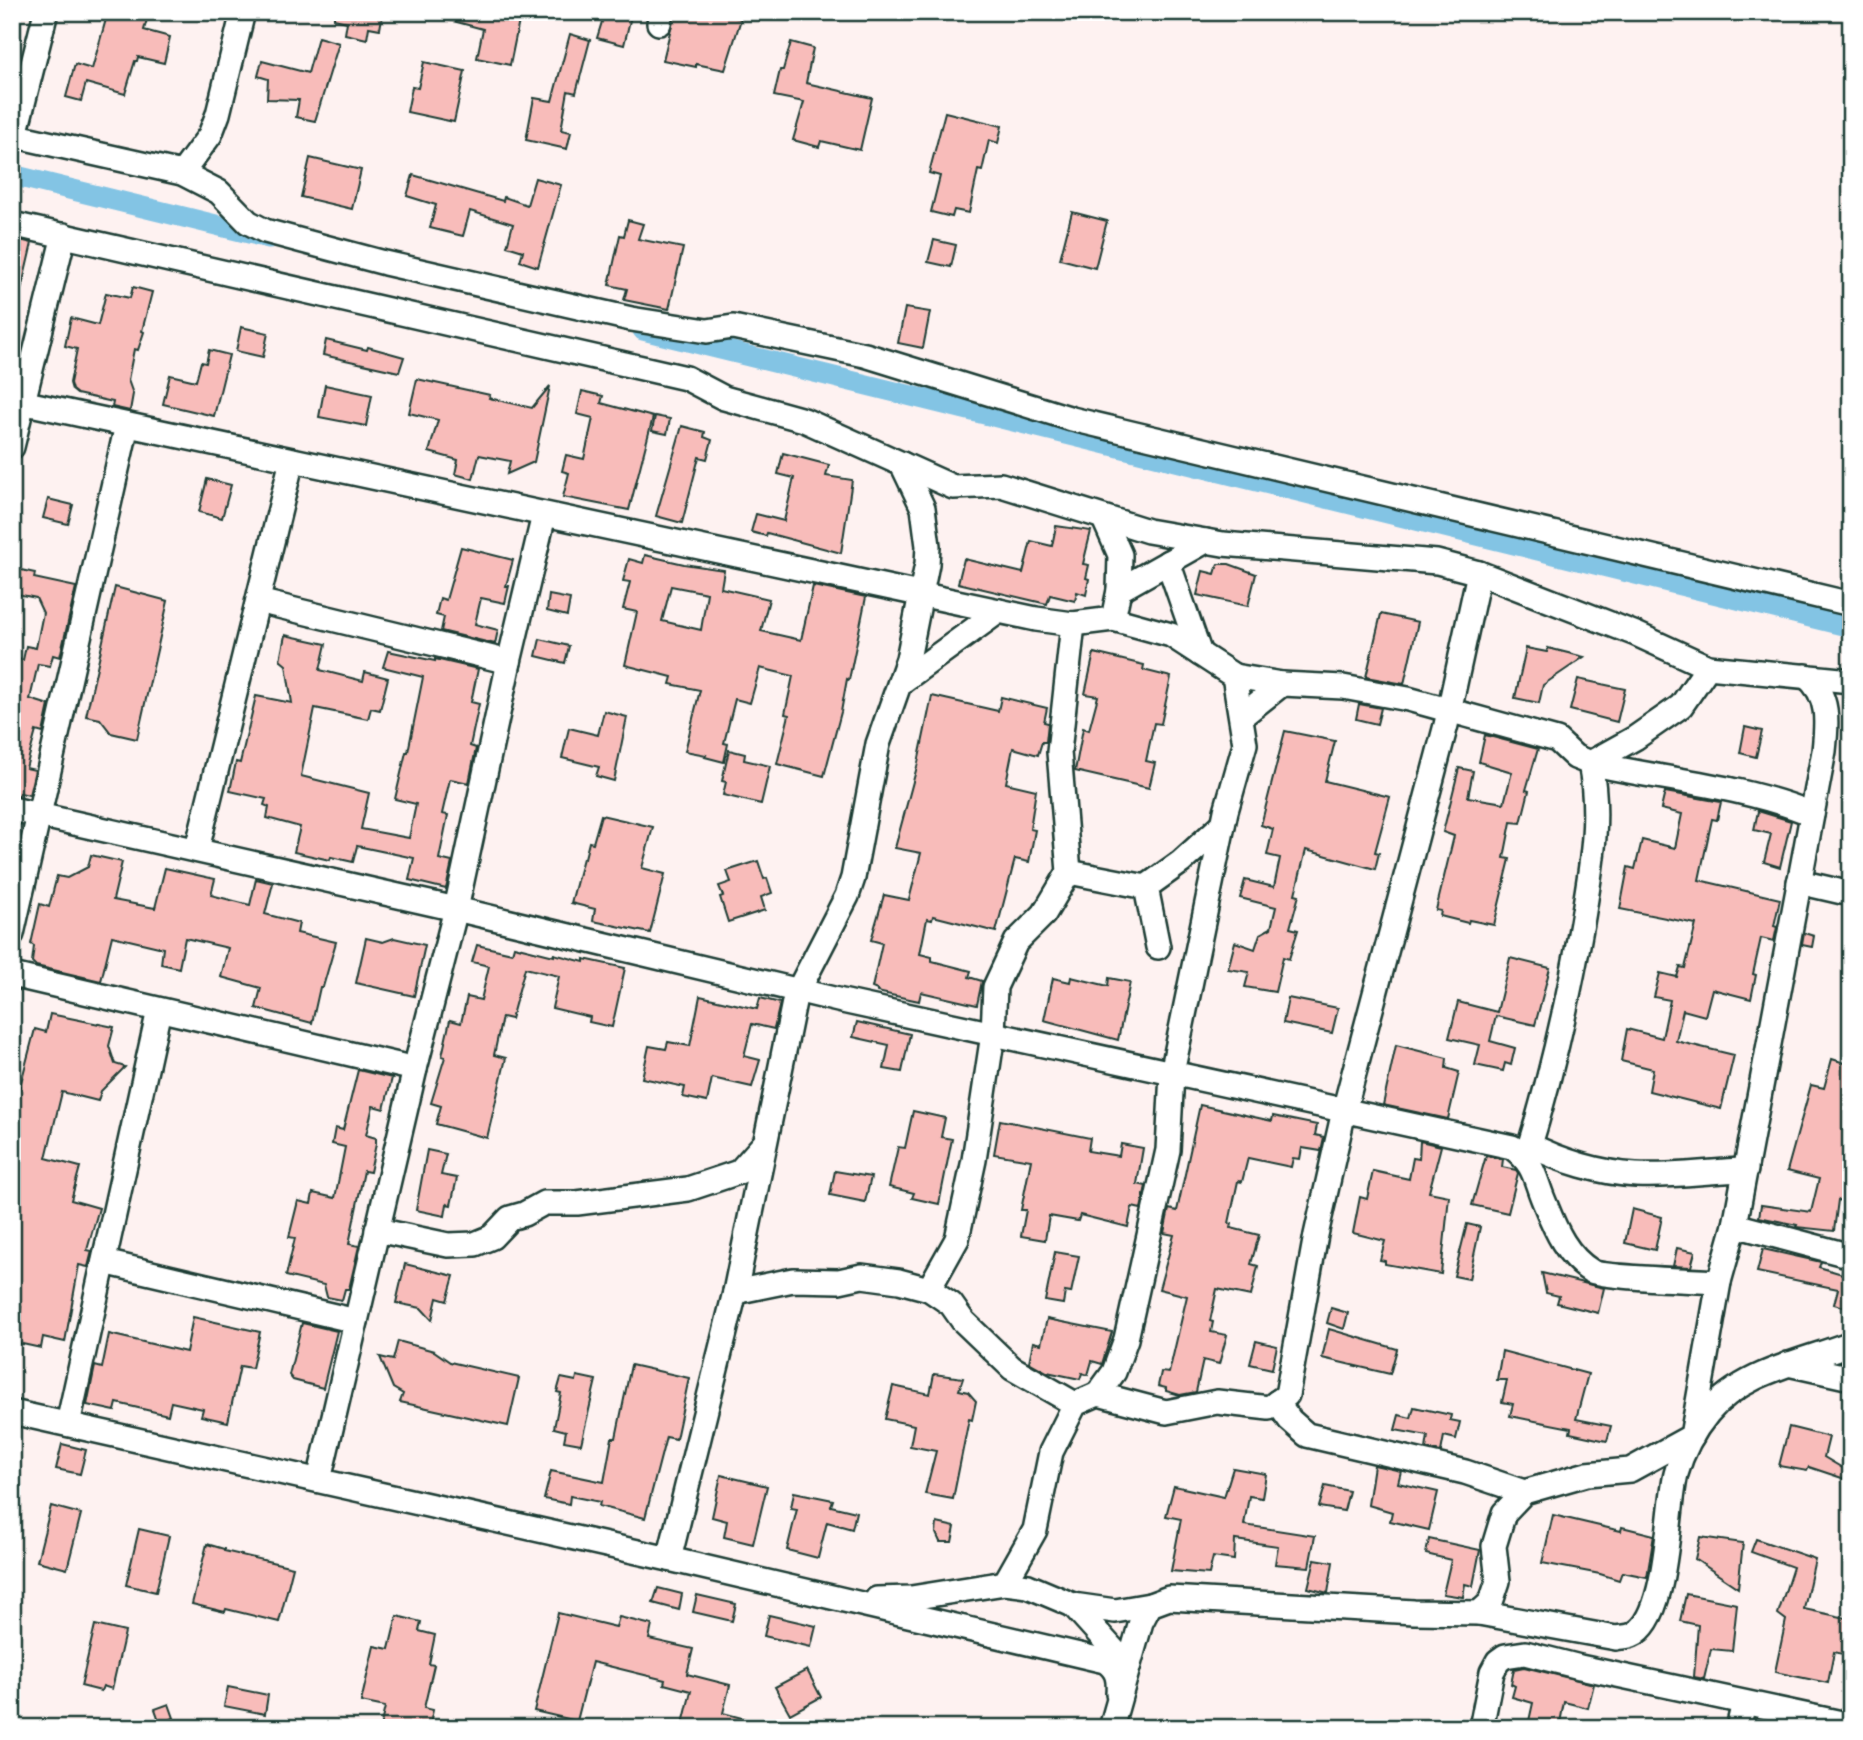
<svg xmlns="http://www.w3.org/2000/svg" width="1863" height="1740" font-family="'Architects Daughter',sans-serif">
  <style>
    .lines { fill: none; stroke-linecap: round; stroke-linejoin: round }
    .canal { stroke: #83c4e4; stroke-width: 21 }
    .building { fill: #f8bcba; stroke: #1f3d34; stroke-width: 2; fill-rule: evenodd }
    .minor-casing { stroke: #1f3d34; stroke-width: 28 }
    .minor { stroke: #fff; stroke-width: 23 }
  </style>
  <rect width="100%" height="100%" fill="#fef2f1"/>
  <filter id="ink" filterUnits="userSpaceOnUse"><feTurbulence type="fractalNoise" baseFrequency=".0143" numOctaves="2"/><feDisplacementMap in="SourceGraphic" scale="14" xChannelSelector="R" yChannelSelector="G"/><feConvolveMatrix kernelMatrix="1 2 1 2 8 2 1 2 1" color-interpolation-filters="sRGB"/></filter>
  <g filter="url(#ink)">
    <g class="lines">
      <g class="canal">
        <path d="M12,175L269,238"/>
        <path d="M643,330L1851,627"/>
      </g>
    </g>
    <g class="building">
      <path d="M108,12H149L144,30L170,37L164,63L138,57L137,61H135L125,94L86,83L81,101L66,97L75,64L92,69Z"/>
      <path d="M334,12H383L380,29L369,27L367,39L345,34L347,22L334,19Z"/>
      <path d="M438,12H485L519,21L510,65L477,58L483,29L438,17Z"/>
      <path d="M605,12H632L624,45L597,38Z"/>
      <path d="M719,12L741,19L725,70L696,64V67L663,60L675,12Z"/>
      <path d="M570,34L590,40L576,93L568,91L561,130L571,132L567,149L526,140L534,98L552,101Z"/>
      <path d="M318,37L339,43L315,121L296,117L299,100L267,99L268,79L258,76L262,61L308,73Z"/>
      <path d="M791,42L813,48L806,83L872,98L860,150L821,141L819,147L793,140L804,102L774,96L780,70H783Z"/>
      <path d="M424,62L465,71L454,122L407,112L412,87L418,88Z"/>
      <path d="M945,112L1002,126L998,143L989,140L982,171L978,170L969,213L954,210L952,217L931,212L940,176L929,173Z"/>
      <path d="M310,158L361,170L352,209L301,197Z"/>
      <path d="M413,175L503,201L504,197L527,205L535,178L561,185L538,267L520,261L523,251L507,246L513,224L470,211L463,236L430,228L436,205L407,196Z"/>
      <path d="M1072,212L1107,221L1095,268L1060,259Z"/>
      <path d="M628,220L643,224L638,239L683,248L669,309L624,300L627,289L609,285L620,235L624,236Z"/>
      <path d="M12,238L32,243L19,299L12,298Z"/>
      <path d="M934,240L956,245L951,267L928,262Z"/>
      <path d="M133,287L152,292L142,331L144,332L138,350L134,349L128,380L133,394L130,411L112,407L113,402L77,394L72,390L70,383L77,349L65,346L71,318L98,325L106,293L130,298Z"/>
      <path d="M905,308L930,312L923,348L898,343Z"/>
      <path d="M241,327L268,333L263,357L236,351Z"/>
      <path d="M326,340L367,350L368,347L404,357L399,372L323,355Z"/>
      <path d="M209,350L229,355L214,416L163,404L170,375L196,381L201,362L206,363Z"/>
      <path d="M417,379L490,395L489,398L532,408L550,386L534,462L507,474L510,461L479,455L473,479L455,474L458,460L429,452L438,420L409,413Z"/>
      <path d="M325,385L372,395L366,426L319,417Z"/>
      <path d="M582,391L603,396L601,403L653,417L629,510L563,497L569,473L562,471L566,455L584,459L593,418L577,414Z"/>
      <path d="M655,416L670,419L667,434L652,431Z"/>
      <path d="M682,426L705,432L704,437L712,440L707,459L699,457L682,523L656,516Z"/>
      <path d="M783,453L829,465L826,476L852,480L841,553L767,533L766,536L751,532L756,514L784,521L794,478L778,474Z"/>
      <path d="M207,479L231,485L222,518L199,512Z"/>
      <path d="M48,499L73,505L68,524L43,518Z"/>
      <path d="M1056,526L1091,531L1083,564L1089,565L1086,578L1089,579L1086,595L1077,592L1075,601L1050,595L1047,604L958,583L964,559L1023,573L1031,541L1052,546Z"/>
      <path d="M461,547L513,560L506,586H509L505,603L481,598L475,624L498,630L495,644L441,631L444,617L436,615L440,598L446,600Z"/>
      <path d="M645,555L684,564L724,570L721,588L769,599L761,631L801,640L813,586L866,597L849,680L847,679L841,712L824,776L777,764L789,715L785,714L793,676L760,668L750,703L735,699L724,743L728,744L724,762L705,757L706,755L685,751L700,690L670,684L672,677L625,665L637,612L623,609L630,582L623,581L629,559L643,563ZM671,586L707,593L701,630L662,621Z"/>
      <path d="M1218,564H1229L1256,574L1248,606L1197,595L1203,571L1215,574Z"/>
      <path d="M12,568L35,573L34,578L76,587L60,657L53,655L50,666L38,664L30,699L49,705L43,733L36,731L26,768L35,770L29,795L20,793L19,796L12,795V658L23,660L26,646L36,648L43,613L36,598L12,593Z"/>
      <path d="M115,587L168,601L137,739L111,733L100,719L86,716Z"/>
      <path d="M549,595L570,599L567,616L547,611Z"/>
      <path d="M1381,614L1418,622L1404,684L1366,677Z"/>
      <path d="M285,635L326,644L320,670L363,681L365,672L388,678L380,710L371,708L368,719L315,708L301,776L369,793L361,829L409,838L416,804L395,799L406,752H408L423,677L383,667L388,651L435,661V659L478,669L471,702L479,704L470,746L476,748L469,783L450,779L442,814L448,815L439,859L452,862L446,889L409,880L414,858L357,846L353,862L331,857L330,860L294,852L300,827L267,818L269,807L264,805L266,799L230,791L236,762L240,763L256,696L292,703L286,665L280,660Z"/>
      <path d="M540,639L569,646L565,663L536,656Z"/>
      <path d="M1526,648L1547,652L1548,648L1584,657L1543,685L1539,703L1515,698Z"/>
      <path d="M1094,653L1144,665L1143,670L1171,677L1161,724L1154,723L1146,761L1155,763L1149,788L1075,771L1083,728L1089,730L1098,696L1085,694Z"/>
      <path d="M1578,679L1625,689L1617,722L1570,710Z"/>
      <path d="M932,696L998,711L1001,697L1047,708L1044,722L1048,723L1046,742H1042L1038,755L1013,748L1006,783L1036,790L1030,829L1035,830L1029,862L1015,859L996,932L933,916L932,920L927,919L920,954L932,957V961L971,971L969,977L982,981L977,1005L921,992L919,1001L877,992V990L872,988L882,943L871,940L884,895L909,900L921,853L895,848L918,763Z"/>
      <path d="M1359,704L1381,708L1377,724L1356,719Z"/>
      <path d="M604,711L627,717L614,781L596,776L599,767L562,758L569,728L598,735Z"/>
      <path d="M1745,727L1762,731L1756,757L1740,753Z"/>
      <path d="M1285,731L1335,741L1325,781L1390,797L1375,852L1379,853L1375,869L1306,850L1295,894L1299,895L1290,928L1298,930L1289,959L1283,957L1275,992L1245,987L1249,972L1228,969L1235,942L1255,949L1260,934L1271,928L1276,907L1240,898L1245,880L1274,887L1280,858L1267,855L1273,829L1261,825Z"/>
      <path d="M1485,735L1538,749L1526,790L1529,791L1521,823L1511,822L1504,858L1510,859L1494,925L1469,920L1468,923L1440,916L1441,911L1436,910L1454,836L1443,832L1459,768L1473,771L1468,797L1504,803L1512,772L1479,762Z"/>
      <path d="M729,750L745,754L744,760L770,766L761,804L723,795L726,782L722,781Z"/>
      <path d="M1665,792L1721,802L1717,820L1712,819L1699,880L1780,899L1774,926L1777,927L1774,941L1761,938L1753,974L1756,975L1751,999L1712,989L1705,1016L1683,1010L1676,1041L1734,1055L1721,1109L1649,1091L1653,1069L1621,1061L1627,1029L1662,1038L1670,1000L1654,997L1660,973L1677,977L1680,967L1685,968L1696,924L1620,909L1628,867L1635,869L1642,840L1675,848L1682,814L1661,809Z"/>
      <path d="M1758,811L1791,821L1780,867L1764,862L1771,834L1754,830Z"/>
      <path d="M601,815L653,827L642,868L665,874L650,933L593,921L595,909L571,903L583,858H585L589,842L593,843Z"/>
      <path d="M91,855L122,862L113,900L155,908L165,868L215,879L211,895L250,905L256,879L273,883L265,914L299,923L297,933L336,942L323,987H320L312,1023L256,1008L261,988L221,977L228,948L185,938L179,968L161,964L163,948L112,936L101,981L36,966L32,962L34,946L31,944L40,904L49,907L57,876L67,878L88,867Z"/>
      <path d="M758,861L764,879L767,878L772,893L761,897L765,910L728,922L720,897L723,896L719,886L731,882L727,871Z"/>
      <path d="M1804,933L1814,936L1812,947L1802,945Z"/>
      <path d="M366,938L383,942L394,938L425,945L414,996L356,983Z"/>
      <path d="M477,945L512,953L514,946L554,956V954L584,962V959L625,968L612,1027L589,1022L590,1017L552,1008L559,976L525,968L511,1019L502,1017L494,1055L506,1058L487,1138L436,1124L441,1106L431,1103L445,1057L442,1056L450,1020L461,1023L467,997L481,1000L489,966L472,962Z"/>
      <path d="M1510,958L1550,968L1535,1025L1496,1016L1490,1041L1515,1048L1511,1065L1505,1063L1503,1071L1475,1065L1480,1045L1449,1038L1458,1002L1497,1012Z"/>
      <path d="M1071,977L1108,986L1109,978L1130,982L1118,1040L1044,1020L1053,978L1070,982Z"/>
      <path d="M700,996L757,1009L760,998L780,1003L774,1029L752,1024L744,1056L760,1060L752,1087L712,1078L707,1102L683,1097L685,1087L642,1078L649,1046L666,1049L668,1042L690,1046Z"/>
      <path d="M1288,998L1338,1008L1332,1033L1283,1023Z"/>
      <path d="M50,1014L114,1027L109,1046L115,1064L125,1067L101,1091L98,1101L62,1092L46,1158L80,1167L71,1200L99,1208L87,1250L92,1251L88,1267L79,1265L65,1342L43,1337L41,1348L13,1342L21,1307L12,1305V1180L19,1151L12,1150V1117L35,1029L46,1032Z"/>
      <path d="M857,1022L910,1034L902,1072L884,1069L889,1045L853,1037Z"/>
      <path d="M1396,1045L1447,1058L1446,1068L1459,1072L1448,1119L1383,1105Z"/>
      <path d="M1832,1059L1851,1065V1148L1845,1173L1851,1174V1187L1847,1202L1838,1200L1834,1231L1796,1227L1797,1225L1759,1217L1761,1205L1811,1212L1819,1179L1787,1171L1811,1085L1824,1088Z"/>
      <path d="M358,1070L392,1078L384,1109L373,1106L366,1135L376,1138V1144L370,1172L364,1171L349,1244L359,1246L349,1289H345L342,1300L327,1297L324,1285L286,1276L295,1238L289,1237L298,1201L311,1204L313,1193L335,1198L345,1147L332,1144L335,1128L343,1130Z"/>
      <path d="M1200,1105L1272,1121L1273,1116L1317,1125L1315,1135L1324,1137L1321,1151L1302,1148L1300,1159L1293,1158L1291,1167L1248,1158L1242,1182L1238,1181L1229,1223L1232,1224L1231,1228L1259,1235L1251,1264L1258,1266L1251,1296L1217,1289L1210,1321L1213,1322L1211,1332L1227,1335L1219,1364L1203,1360L1196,1392L1180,1395L1166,1391V1388L1158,1386L1161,1372L1169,1373L1187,1296L1159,1289L1174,1235L1164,1233L1169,1209L1177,1211Z"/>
      <path d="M913,1111L945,1118L941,1137L952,1139L939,1204L912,1198L914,1193L889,1187L898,1147L905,1148Z"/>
      <path d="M1000,1120L1090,1138L1088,1151L1119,1156L1121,1144L1143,1148L1137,1184L1146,1186L1141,1209L1132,1207L1128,1227L1080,1215L1078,1221L1049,1216L1045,1240L1021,1236L1026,1210H1021L1031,1160L994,1154Z"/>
      <path d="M1420,1141L1441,1146L1429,1192L1449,1196L1441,1274L1385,1264V1261L1380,1260L1385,1241L1353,1233L1360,1197L1367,1199L1373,1171L1409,1179L1413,1158L1419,1159Z"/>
      <path d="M427,1150L446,1154L441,1175L457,1178L451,1205L447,1204L445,1216L416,1210Z"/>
      <path d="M1486,1156L1503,1159L1502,1167L1516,1170L1518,1173L1508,1213L1472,1205Z"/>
      <path d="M835,1171L871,1177L865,1202L830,1195Z"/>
      <path d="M1632,1209L1662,1217L1655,1250L1625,1243Z"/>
      <path d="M1467,1224L1480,1227L1469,1279L1454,1276Z"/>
      <path d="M1677,1248L1695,1252L1691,1267L1673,1266Z"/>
      <path d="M1763,1249L1821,1262L1819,1267L1842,1274L1843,1268L1851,1270V1309L1834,1304L1838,1289L1757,1272Z"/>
      <path d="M1055,1252L1079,1256L1071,1293L1065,1292L1063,1304L1045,1301Z"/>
      <path d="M405,1264L454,1276L447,1301L437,1298L432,1320L421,1308L396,1303Z"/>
      <path d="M1542,1273L1604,1288L1598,1313L1557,1303L1559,1296L1546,1293Z"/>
      <path d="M1331,1308L1348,1313L1344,1329L1327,1323Z"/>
      <path d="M193,1317L260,1332L252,1368L240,1366L228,1422L201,1416L203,1409L171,1402L168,1415L117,1403L115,1411L87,1405L95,1366L102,1368L109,1334L186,1352Z"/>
      <path d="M1047,1319L1112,1332L1102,1364L1092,1361L1088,1375L1082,1373L1080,1379L1047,1372L1029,1362L1033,1342L1041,1344Z"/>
      <path d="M302,1323L337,1331L323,1388L293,1380L289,1375Z"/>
      <path d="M1329,1329L1397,1349L1390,1374L1322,1358Z"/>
      <path d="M398,1341L434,1351L450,1362L519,1378L508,1426L400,1402L403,1394L393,1388L380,1357L393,1360Z"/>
      <path d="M1256,1341L1277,1346L1272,1369L1250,1364Z"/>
      <path d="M1502,1351L1588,1374L1576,1419L1611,1426L1607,1441L1570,1433L1571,1428L1510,1416L1513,1404L1502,1402L1507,1380H1497Z"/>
      <path d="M631,1365L689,1378L676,1439L666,1437L645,1518L599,1506L600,1502L570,1496L569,1504L544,1499L551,1471L604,1482L612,1438H616Z"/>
      <path d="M934,1374L963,1378L959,1390L968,1392L976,1401L972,1420L969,1419L953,1499L925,1494L936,1451L910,1446L914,1425L885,1419L893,1386L930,1394Z"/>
      <path d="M577,1376L596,1380L581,1444L564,1441L566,1431L554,1428L561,1393L557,1392L561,1378L576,1381Z"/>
      <path d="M1414,1407L1451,1415L1450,1420L1460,1422L1456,1439L1444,1436L1441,1452L1426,1449L1428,1436L1395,1430L1399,1415L1411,1418Z"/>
      <path d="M1789,1427L1829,1437L1824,1457L1851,1473V1481L1809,1467L1807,1471L1779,1466Z"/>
      <path d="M62,1444L86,1450L80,1474L56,1469Z"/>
      <path d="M1374,1465L1401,1471L1398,1483L1438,1492L1429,1530L1390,1521L1392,1512L1368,1505Z"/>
      <path d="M1233,1468L1266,1474L1262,1498L1249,1496L1244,1525L1315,1536L1309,1567L1275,1564L1278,1546L1235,1540L1234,1560L1213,1557L1209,1574L1171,1571L1181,1519L1166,1516L1174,1486L1224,1497Z"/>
      <path d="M721,1475L767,1486L753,1544L724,1537L727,1521L712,1517Z"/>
      <path d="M1325,1486L1349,1491L1344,1511L1319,1507Z"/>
      <path d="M794,1492L833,1500L831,1506L856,1512L852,1529L827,1522L818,1558L787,1550L797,1509L791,1508Z"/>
      <path d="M51,1506L81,1514L67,1569L37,1561Z"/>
      <path d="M1553,1515L1621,1531L1622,1527L1654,1535L1647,1577L1622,1572L1619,1580L1600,1574L1542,1563Z"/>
      <path d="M937,1523L955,1527L952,1542H940L936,1533Z"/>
      <path d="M139,1529L169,1536L156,1592L126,1585Z"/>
      <path d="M1700,1537L1743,1543L1738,1588L1695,1559Z"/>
      <path d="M1429,1539L1480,1550L1473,1586L1465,1584L1463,1597L1443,1594L1451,1560L1426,1554Z"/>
      <path d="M1756,1539L1815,1559L1804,1609L1851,1619L1847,1655L1834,1652L1828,1683L1775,1672L1786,1620L1778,1614L1793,1567L1751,1552Z"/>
      <path d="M207,1544L224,1549V1551L293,1567L279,1622L226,1609L225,1612L192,1604Z"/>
      <path d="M1315,1559L1333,1562L1328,1593L1308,1588Z"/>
      <path d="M658,1588L682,1594L679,1610L653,1603Z"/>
      <path d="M1686,1594L1737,1604L1732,1651L1711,1649L1704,1679L1694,1677L1698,1625L1680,1621Z"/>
      <path d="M697,1595L736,1604L732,1621L693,1612Z"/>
      <path d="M558,1613L616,1627L619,1617L652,1625L649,1639L693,1649L687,1674L730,1685L723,1713L757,1722V1728H682L691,1691L664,1684L665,1680L592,1662L577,1721L534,1711Z"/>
      <path d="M769,1615L816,1626L811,1647L764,1636Z"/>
      <path d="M397,1616L421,1622L419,1631L435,1635L429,1664L434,1665L424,1708L433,1710L429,1728H380L385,1707L361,1702L374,1646L389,1649Z"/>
      <path d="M95,1625L125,1632L112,1689L103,1686L101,1691L81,1686Z"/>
      <path d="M1524,1667L1594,1684L1588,1708L1564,1702L1559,1728H1538L1539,1723L1529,1721L1533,1703L1512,1697L1515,1686L1511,1684L1514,1669Z"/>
      <path d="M807,1670L821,1697L790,1714L775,1687Z"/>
      <path d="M228,1687L268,1695L265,1714L224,1706Z"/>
      <path d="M169,1704L174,1718L160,1723L155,1709Z"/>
    </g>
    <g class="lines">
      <g class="minor-casing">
        <g id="minor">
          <path d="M659,23L661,12"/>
          <path d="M12,135L182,173L219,192L248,222L265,231L385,263L631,319L707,331L733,327L865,355L1072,419L1851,604"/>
          <path d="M15,135L46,12"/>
          <path d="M182,173L210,135L218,114L243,12"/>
          <path d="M12,224L686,378L724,398L804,420L953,487L1001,485L1148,531L1223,544L1437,562L1479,573L1446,725L1344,1111L1316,1235L1287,1395L1269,1408L1217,1402L1166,1412L1098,1394L1075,1404L1051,1452L1035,1530L1005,1583"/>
          <path d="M12,400L1036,619L1073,624L1113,619L1171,635L1234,676L1245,744L1226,811L1172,1073L1168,1150L1126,1339L1114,1372L1098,1394"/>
          <path d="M12,447L64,235"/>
          <path d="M1104,519L1120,555L1119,590L1113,619"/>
          <path d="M1168,562L1200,654"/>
          <path d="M1479,573L1636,634L1708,667L1851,681"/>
          <path d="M1119,590L1206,541"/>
          <path d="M258,601L509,662"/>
          <path d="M1234,676L1282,684L1343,687L1408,699L1557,740L1575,757L1590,763C1601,817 1591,869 1582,923C1568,1002 1550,1081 1526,1158"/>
          <path d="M900,683L999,611"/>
          <path d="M1242,716L1282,684"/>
          <path d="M1590,763C1663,780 1742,785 1812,814"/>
          <path d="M1590,763L1635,738L1681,706L1708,667"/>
          <path d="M12,809L456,909L842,1001L1512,1147C1537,1166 1534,1180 1546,1206C1556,1231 1567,1256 1591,1271C1600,1277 1700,1281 1719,1282"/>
          <path d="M197,849L292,460"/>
          <path d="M1069,872L1146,887L1181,862L1223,824"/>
          <path d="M1799,882L1851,894"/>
          <path d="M1146,887L1158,947"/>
          <path d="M12,934L127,425"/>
          <path d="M12,975L415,1069"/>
          <path d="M1530,1145C1561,1161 1600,1173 1636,1175C1672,1177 1709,1171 1746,1170"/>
          <path d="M1735,1225L1851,1256"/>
          <path d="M377,1230L448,1245L475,1244L492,1237L510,1218L524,1214L544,1203H577L688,1189L739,1172L763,1145"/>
          <path d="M104,1262L356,1321"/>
          <path d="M929,1289L957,1239L974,1160L993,1034L995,987L1016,942L1044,914L1069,872L1059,752L1073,624"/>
          <path d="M735,1292L793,1280L839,1281L862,1276L899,1281L929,1289L951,1304L963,1321L1012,1368L1075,1404"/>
          <path d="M1788,1364L1851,1378"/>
          <path d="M1277,1402L1290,1420L1307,1435L1465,1472L1524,1492"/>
          <path d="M12,1412L669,1559L1105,1661C1118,1670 1119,1679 1118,1694"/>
          <path d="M68,1424L159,1010"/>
          <path d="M319,1480L415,1069L456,909L509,662L544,515"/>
          <path d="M669,1559L735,1292L795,997L847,896L853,878L878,744L908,659L927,564L928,546L923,508L902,464"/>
          <path d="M877,1599L911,1598L1005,1583L1028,1586L1073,1605L1115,1611L1150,1605"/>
          <path d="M1073,1605L1128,1666"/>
          <path d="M1479,1613L1616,1638C1620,1637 1628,1637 1632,1635C1669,1619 1667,1509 1676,1474C1682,1452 1694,1430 1708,1413C1743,1371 1803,1362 1851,1343"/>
          <path d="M1111,1728L1141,1622L1150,1605L1169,1598L1414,1612L1479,1613L1491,1602L1498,1581L1494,1546L1504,1513L1524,1492L1587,1474L1630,1470L1692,1436L1719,1282L1735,1225L1824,751C1827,723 1830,695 1806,676"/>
          <path d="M1481,1728L1492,1672L1498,1661L1505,1656L1525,1653L1580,1667L1851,1725"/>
          <path d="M1738,1728L1744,1703"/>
        </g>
      </g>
      <use href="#minor" class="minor"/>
    </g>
  </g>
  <rect width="1863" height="1740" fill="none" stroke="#fff" stroke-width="42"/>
  <rect x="21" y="21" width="1821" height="1698" fill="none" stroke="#1f3d34" stroke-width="2.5" filter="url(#ink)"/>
</svg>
